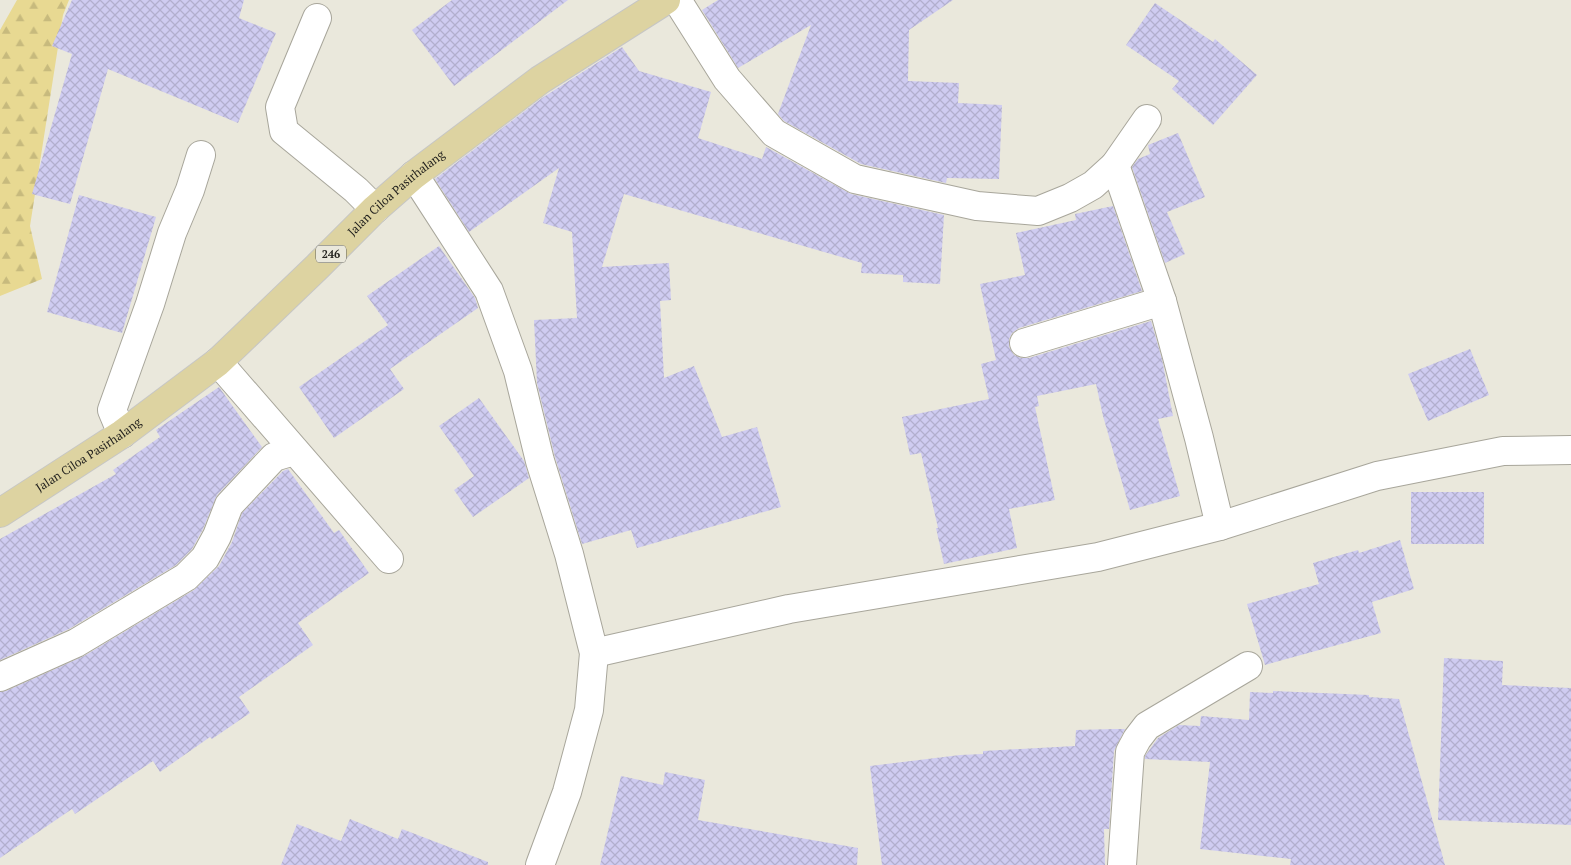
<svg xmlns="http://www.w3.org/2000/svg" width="1571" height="865" font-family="'PT Serif',serif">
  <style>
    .forest { fill: url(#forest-firs) }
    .building { fill: url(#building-cross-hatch) }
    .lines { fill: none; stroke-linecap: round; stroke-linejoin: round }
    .minor-casing { stroke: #a8a69b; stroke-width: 30 }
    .major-casing { stroke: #c6c6c5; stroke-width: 30 }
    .minor { stroke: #fff; stroke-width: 28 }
    .major { stroke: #ddd3a1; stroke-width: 28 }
    .labels { text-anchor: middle; stroke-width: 5; stroke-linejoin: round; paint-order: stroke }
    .shield { fill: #eae8dc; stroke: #5f5e58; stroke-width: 1 }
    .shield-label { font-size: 11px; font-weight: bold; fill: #24231f }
    .street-label { font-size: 12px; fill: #24231f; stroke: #eae8dc }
  </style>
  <defs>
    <pattern id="forest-firs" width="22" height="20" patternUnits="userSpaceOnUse" patternTransform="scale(1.25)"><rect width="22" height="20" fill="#e8d992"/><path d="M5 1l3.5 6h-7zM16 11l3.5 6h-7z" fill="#c7ba7d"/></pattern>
    <pattern id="building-cross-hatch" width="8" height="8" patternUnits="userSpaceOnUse" patternTransform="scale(1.25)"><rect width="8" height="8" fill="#cfccf1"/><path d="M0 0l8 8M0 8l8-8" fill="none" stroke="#b2afce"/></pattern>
  </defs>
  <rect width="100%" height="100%" fill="#eae8dc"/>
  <path class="forest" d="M17,0H69L63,15L30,226L42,279L0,296V30Z"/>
  <g class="building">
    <path d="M72,0H244L239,18L276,33L238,123L108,69L70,204L32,194L72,54L52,46Z"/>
    <path d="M452,0H568L454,86L412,30Z"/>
    <path d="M718,0H953L909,30L908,81L959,83L958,103L1002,105L999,179L947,178L946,183L861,164L784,121L778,114L811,25L738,68L702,10Z"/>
    <path d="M1155,3L1213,42L1215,39L1257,75L1213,125L1172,89L1179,81L1126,45Z"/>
    <path d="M622,47L639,71L711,92L698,138L762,159L766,147L851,194L944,215L940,284L903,282V275L861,273L862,263L624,194L602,267L669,263L671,300L660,301L664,378L694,366L722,437L757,427L781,507L637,548L631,530L582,544L555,457L537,383L534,320L577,318L572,232L543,223L559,168L469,232L435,179L542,98Z"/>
    <path d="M1178,133L1205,197L1167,212L1185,254L1165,263L1132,167L1138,159L1150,154L1148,145Z"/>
    <path d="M79,195L156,217L122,333L47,312Z"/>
    <path d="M1113,206L1142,291L1019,328L1012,333L1009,339V347L1014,355L1021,358H1029L1151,321L1162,359L1173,416L1158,419L1180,496L1130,510L1103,416L1096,384L1037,396L1039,406L1035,407L1055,500L1009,509L1017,548L944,564L936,528H938L921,453L910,455L902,417L989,399L981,364L996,360L980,284L1025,275L1016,233L1076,220L1075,214Z"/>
    <path d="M439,246L475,298L478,308L390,369L404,389L334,438L299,387L388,325L367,296Z"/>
    <path d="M1470,349L1489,395L1428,421L1408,374Z"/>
    <path d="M219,387L262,447L217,495L203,529L192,549L176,565L69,629L0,660V539L116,474L113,470L160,437L156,430Z"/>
    <path d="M479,398L524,461L529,478L473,517L454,490L474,476L439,426Z"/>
    <path d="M288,469L334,533L339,530L369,573L298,623L313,645L239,697L250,713L212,739L210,737L160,772L153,761L75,814L72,809L0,858V692L6,691L84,656L194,590L219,566L232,542L242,513L283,471Z"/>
    <rect x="1411" y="492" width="73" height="52"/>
    <path d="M1400,540L1414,589L1372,602L1381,633L1265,665L1247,604L1319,584L1313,563L1358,550L1359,553Z"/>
    <path d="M1444,658L1503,661L1502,685L1571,688V825L1438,820Z"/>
    <path d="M1273,691L1369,695V697L1399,699L1445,865H1290L1291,859L1200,849L1210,762L1145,759V756L1158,738L1179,725L1200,726L1201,716L1249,720L1250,692L1273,693Z"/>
    <path d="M1114,729H1125L1114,751L1109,829H1104L1105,865H882L870,766L960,755L983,754V751L1075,746L1076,730Z"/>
    <path d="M665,772L705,780L698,820L858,848L857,865H600L621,776L663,785Z"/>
    <path d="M350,819L398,839L402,829L488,862V865H281L297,824L341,841Z"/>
  </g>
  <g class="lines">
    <g class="minor-casing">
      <g id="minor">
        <path d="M677,0L727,79L774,133L855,179L977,206L1038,211L1070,198L1093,185L1115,165L1147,119"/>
        <path d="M317,18L280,107L284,131L356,190L375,209"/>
        <path d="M1115,165L1162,301L1199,438L1220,526"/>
        <path d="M414,175L489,291L518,371L540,461L569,554L594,653L589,710L567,792L540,865"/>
        <path d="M1024,343L1162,301"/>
        <path d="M218,362L389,559"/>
        <path d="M122,434L112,410L150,304L172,233L190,190L201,155"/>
        <path d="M594,653L789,609L1098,557L1220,526L1377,476L1503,451L1571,450"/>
        <path d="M0,677L76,643L186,577L205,558L217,536L229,505L274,457L294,451"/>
        <path d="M1122,865L1130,752L1137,739L1147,726L1248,666"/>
      </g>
    </g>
    <g class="major-casing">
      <g id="major">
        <path id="s1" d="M0,513L122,434L218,362L317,267L375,209L414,175L540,80L666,0"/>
      </g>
    </g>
    <use href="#minor" class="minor"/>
    <use href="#major" class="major"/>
  </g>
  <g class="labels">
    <rect class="shield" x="316" y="245.5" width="30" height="17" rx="4"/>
    <g class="shield-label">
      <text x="331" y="258">246</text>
    </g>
    <g class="street-label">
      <text dy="4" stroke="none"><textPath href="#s1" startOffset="511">Jalan Ciloa Pasirhalang</textPath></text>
      <text dy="4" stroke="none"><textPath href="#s1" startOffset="106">Jalan Ciloa Pasirhalang</textPath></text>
    </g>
  </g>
</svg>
